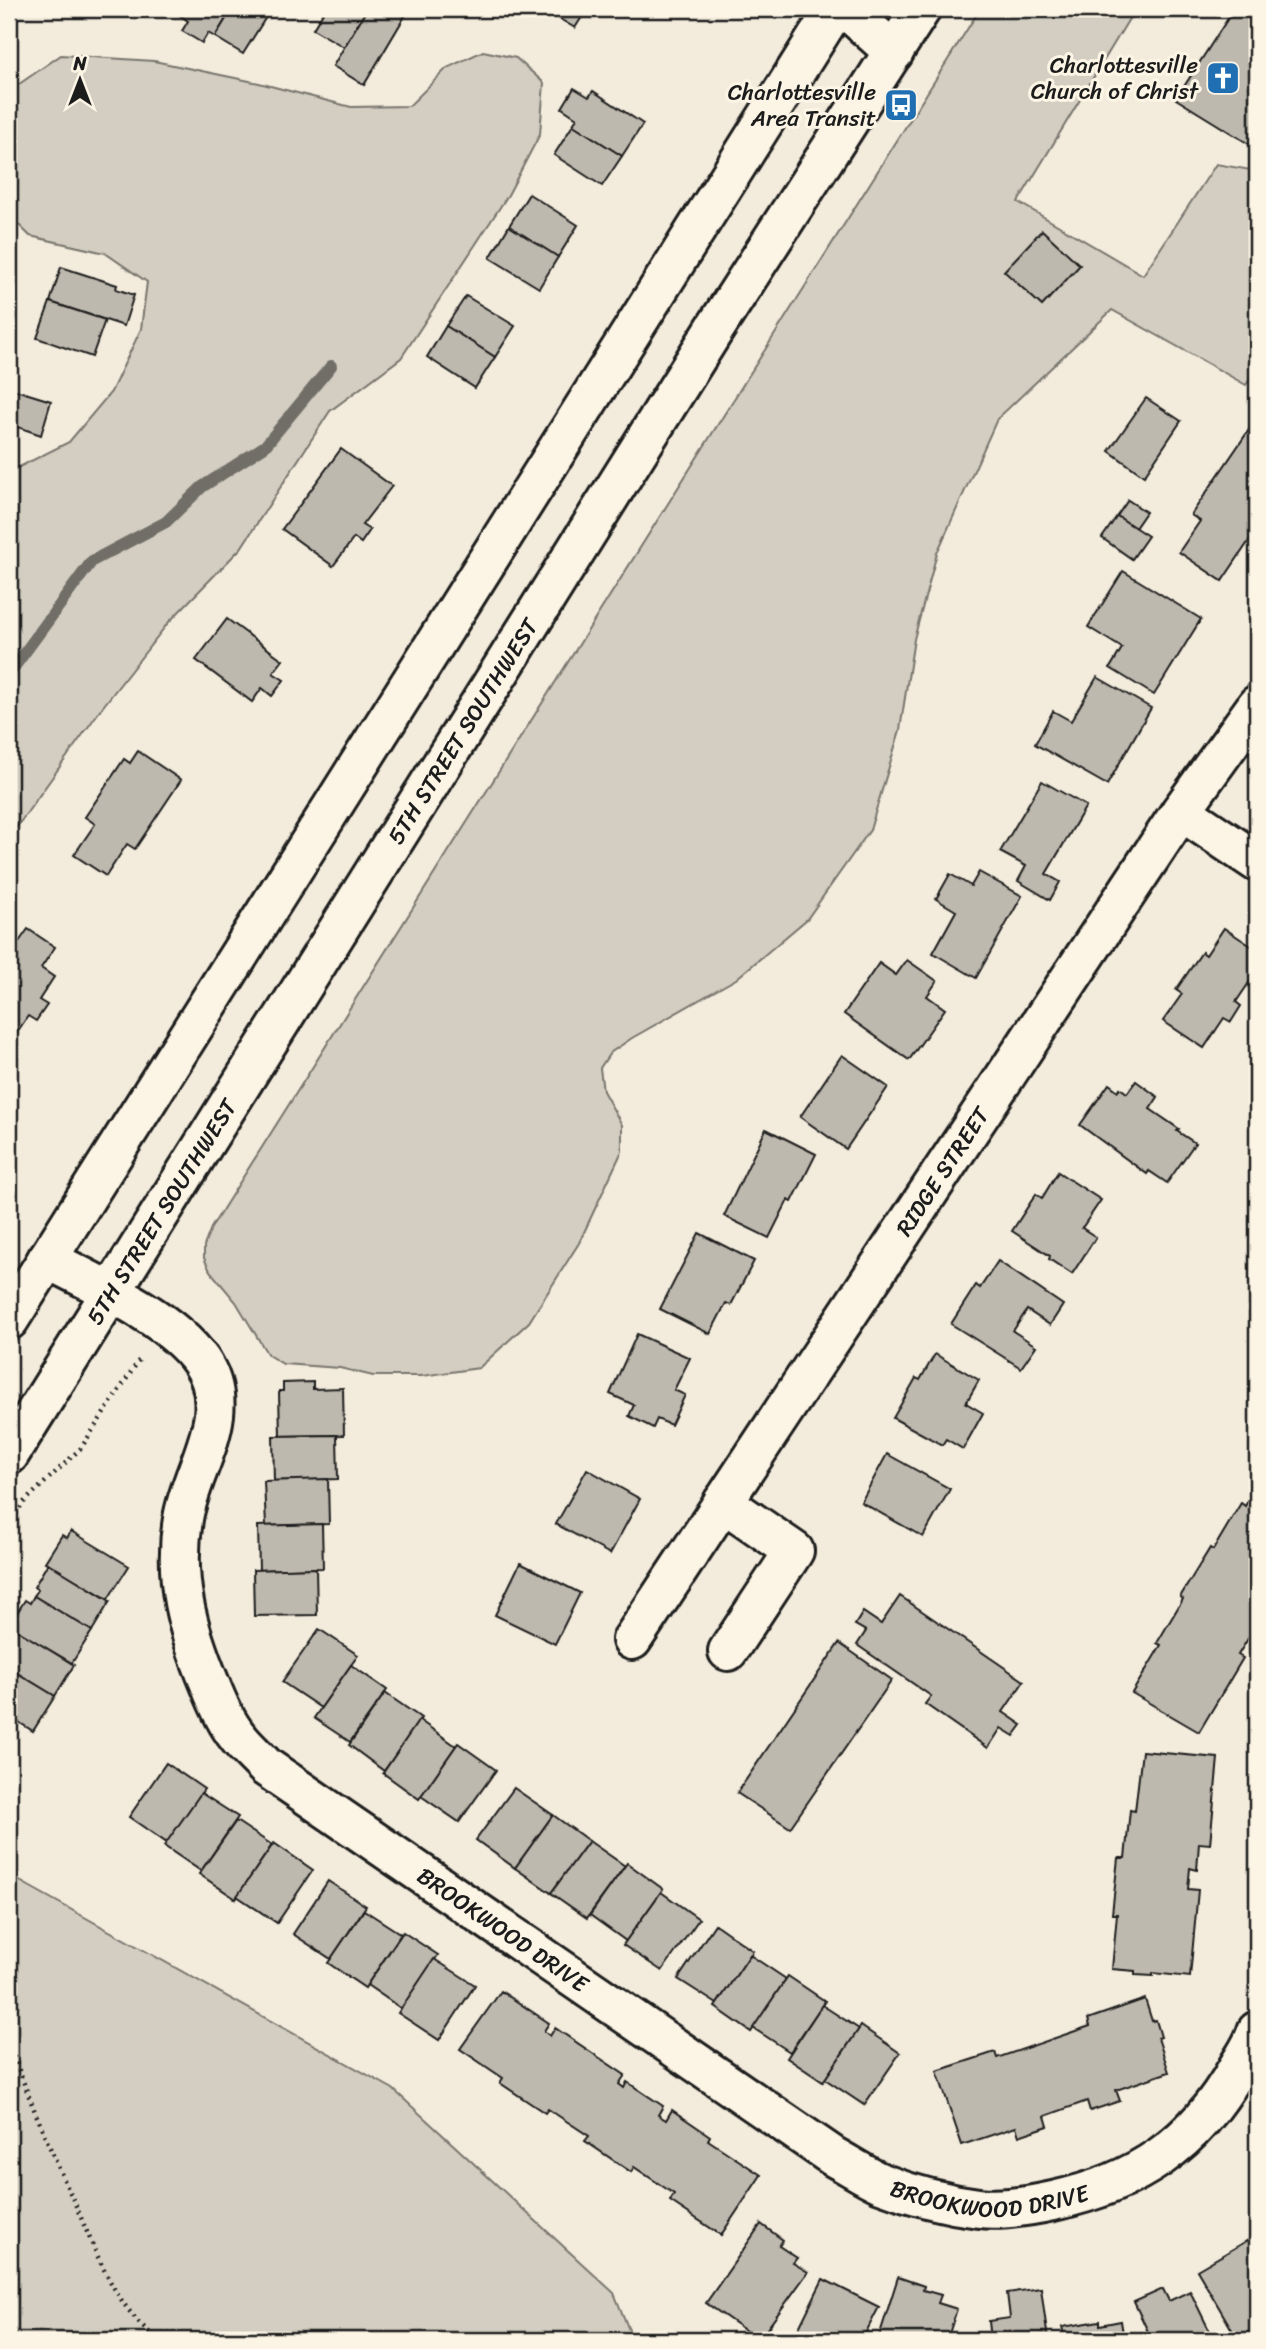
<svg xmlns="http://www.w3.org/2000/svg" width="1266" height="2349" font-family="Sriracha,sans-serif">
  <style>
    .green { fill: #d3cec1; stroke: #78756e; stroke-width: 2 }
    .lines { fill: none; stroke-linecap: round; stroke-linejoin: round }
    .stream { stroke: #716e68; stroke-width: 12 }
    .building { fill: #beb9ae; stroke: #1c1c1c; stroke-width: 2 }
    .minor-casing { stroke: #1c1c1c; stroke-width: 44 }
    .major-casing { stroke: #1c1c1c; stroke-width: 44 }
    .path { stroke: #1c1c1c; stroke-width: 4.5; stroke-dasharray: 2 5; stroke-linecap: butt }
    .minor { stroke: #fcf5e5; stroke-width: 38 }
    .major { stroke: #fcf5e5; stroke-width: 38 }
    .labels { text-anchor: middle; stroke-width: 6; stroke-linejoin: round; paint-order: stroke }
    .poi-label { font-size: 23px; fill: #1c1c1c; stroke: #fcf5e5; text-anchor: end }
    .street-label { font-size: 23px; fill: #1c1c1c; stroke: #fcf5e5 }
  </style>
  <rect width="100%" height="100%" fill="#f3ecdd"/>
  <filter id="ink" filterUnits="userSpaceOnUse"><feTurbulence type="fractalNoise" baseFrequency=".0143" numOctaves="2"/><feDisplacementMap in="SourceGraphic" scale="14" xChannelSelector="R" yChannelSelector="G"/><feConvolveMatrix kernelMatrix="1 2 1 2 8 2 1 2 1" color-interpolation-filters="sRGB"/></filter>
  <g filter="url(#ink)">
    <g class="green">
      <path d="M980,9H1135L1018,202L1143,275L1216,164L1257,171V369L1246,385L1112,310L997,419L937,553L914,639L900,730L870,830L807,919L736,979L632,1038L610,1053L600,1068L603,1091L622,1125V1151L579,1243L529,1322L479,1368L422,1376H373L340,1368L283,1364L268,1355L236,1302L210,1271L204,1258V1246L211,1228Z"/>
      <path d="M483,51L516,58L544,83L540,134L508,195L401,358L330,411L241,548L168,623L101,709L9,838V472L69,442L111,392L141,329L147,282L105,253L30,236L9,215V97L15,87L61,55L154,61L259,83L351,107L409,106L447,68Z"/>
      <path d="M9,1875L393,2089L614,2293L633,2340H9Z"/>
    </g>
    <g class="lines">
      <path class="stream" d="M9,674L92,561L166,522L202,487L265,446L331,366"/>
    </g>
    <g class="building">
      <path d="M181,9H232L215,37L208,33L202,43L182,31L188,21L178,14Z"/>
      <path d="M232,9H271L243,54L215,37Z"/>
      <path d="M325,9H367L344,47L313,29Z"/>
      <path d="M367,9H393L405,16L364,85L333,66Z"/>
      <path d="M543,9H587L575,28Z"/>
      <path d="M1234,9H1257V149L1176,99Z"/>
      <path d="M574,88L589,97L593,91L643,124L622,156L573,125L577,118L562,108Z"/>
      <path d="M573,125L622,156L602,186L554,155Z"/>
      <path d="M529,194L578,225L558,257L509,226Z"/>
      <path d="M509,226L558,257L539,288L490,258Z"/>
      <path d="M1042,230L1080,265L1042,306L1004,271Z"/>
      <path d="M61,267L117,285L116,289L134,295L124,326L50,302Z"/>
      <path d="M466,296L515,326L495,357L446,326Z"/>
      <path d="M50,302L105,320L92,357L37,338Z"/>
      <path d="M446,326L495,357L475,388L427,357Z"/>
      <path d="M9,388L51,401L41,435L9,424Z"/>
      <path d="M1146,398L1181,421L1144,476L1109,451Z"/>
      <path d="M1251,427L1257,431V533L1255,532L1222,581L1179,552L1200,521L1191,515Z"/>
      <path d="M341,449L392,486L362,525L370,530L361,543L354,538L333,566L282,529Z"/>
      <path d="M1128,500L1146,512L1135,528L1117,516Z"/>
      <path d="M1117,516L1148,536L1132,559L1102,538Z"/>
      <path d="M1123,571L1201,619L1154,695L1110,668L1122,648L1088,627Z"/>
      <path d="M227,619L283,660L273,673L284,680L272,696L262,688L252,702L196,660Z"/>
      <path d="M1097,677L1151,708L1107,785L1035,744L1053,711L1071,721Z"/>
      <path d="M138,751L181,780L135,849L127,844L106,876L74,855L95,824L85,817L124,759L130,763Z"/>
      <path d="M1042,781L1086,806L1046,874L1060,882L1050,900L1018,881L1026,866L1000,852Z"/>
      <path d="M979,872L1022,896L976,978L933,953L956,911L936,899L950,874L971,886Z"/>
      <path d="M1224,928L1257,950V971L1236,1002L1241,1006L1231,1022L1224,1018L1204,1048L1163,1021L1182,994L1176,990L1202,952L1206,955Z"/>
      <path d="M28,929L55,947L41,968L54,977L39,1000L47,1005L36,1021L28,1016L11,1041L9,1039V956Z"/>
      <path d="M907,960L937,981L927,996L945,1009L909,1060L844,1014L879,963L896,975Z"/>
      <path d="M842,1055L888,1087L846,1149L800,1117Z"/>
      <path d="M1136,1081L1158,1097L1150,1109L1179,1129L1177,1131L1195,1143L1167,1183L1149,1171L1147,1174L1080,1125L1109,1084L1118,1091L1120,1088L1127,1093Z"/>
      <path d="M766,1129L816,1154L792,1202L788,1200L769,1238L724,1216Z"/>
      <path d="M1058,1172L1101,1200L1082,1228L1096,1237L1072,1274L1049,1259L1050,1256L1012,1231L1036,1194L1042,1198Z"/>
      <path d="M699,1233L754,1261L731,1305L726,1303L710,1334L660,1309Z"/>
      <path d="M998,1261L1063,1305L1050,1325L1027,1310L1013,1331L1036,1346L1021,1368L951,1324L976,1285L980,1288Z"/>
      <path d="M637,1334L690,1358L674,1390L685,1395L671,1425L657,1419L653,1428L629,1416L634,1405L610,1394Z"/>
      <path d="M935,1354L979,1380L966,1403L983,1413L963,1449L946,1439L942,1445L893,1418L916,1378L920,1380Z"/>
      <path d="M313,1382V1389L343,1388L344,1435L280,1436L279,1391H283V1383Z"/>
      <path d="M337,1435L338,1479L274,1481L273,1436Z"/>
      <path d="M887,1454L950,1489L923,1537L861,1502Z"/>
      <path d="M587,1469L640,1499L610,1554L556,1524Z"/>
      <path d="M328,1479L329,1524L266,1526L264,1481Z"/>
      <path d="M1257,1485V1624L1238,1655L1243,1658L1199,1732L1132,1693L1161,1645L1157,1643L1183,1599L1180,1597L1210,1548L1213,1550L1241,1503L1245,1506Z"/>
      <path d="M322,1524L323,1568L259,1570L258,1526Z"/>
      <path d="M71,1531L129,1566L108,1599L45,1562L62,1535L67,1538Z"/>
      <path d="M48,1563L110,1601L92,1631L34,1596L38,1590L34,1587Z"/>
      <path d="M520,1563L580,1593L555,1644L495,1615Z"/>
      <path d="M316,1568L317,1615L254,1616L253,1570Z"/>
      <path d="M34,1596L92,1631L72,1663L9,1626L25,1600L30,1603Z"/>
      <path d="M900,1596L1024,1681L1003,1712L1022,1725L1014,1736L1001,1728L988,1748L925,1704L931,1696L857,1645L866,1631L855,1625L863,1612L881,1624Z"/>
      <path d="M12,1627L74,1665L55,1696L9,1668V1632Z"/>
      <path d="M319,1629L358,1655L321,1708L282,1682Z"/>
      <path d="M839,1643L892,1680L790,1828L737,1793Z"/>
      <path d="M351,1665L387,1690L350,1742L314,1718Z"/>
      <path d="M9,1668L55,1696L33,1731L9,1716Z"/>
      <path d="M385,1693L421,1718L384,1771L349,1745Z"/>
      <path d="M419,1720L456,1746L419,1799L383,1773Z"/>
      <path d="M458,1743L496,1770L459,1822L421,1796Z"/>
      <path d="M1142,1751L1218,1758L1210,1844L1199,1843L1197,1870L1190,1868L1188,1889L1198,1890L1190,1977L1153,1973V1976L1135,1975V1971L1112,1969L1117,1914H1112L1118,1858H1125L1130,1810L1135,1811Z"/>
      <path d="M166,1763L204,1789L167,1843L129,1817Z"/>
      <path d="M514,1788L553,1815L515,1868L476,1840Z"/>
      <path d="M201,1793L238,1817L201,1871L164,1846Z"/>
      <path d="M553,1815L589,1841L551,1893L515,1868Z"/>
      <path d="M236,1821L272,1845L236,1899L199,1874Z"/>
      <path d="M589,1841L625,1866L587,1918L551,1893Z"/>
      <path d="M274,1843L313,1870L277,1923L237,1896Z"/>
      <path d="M627,1863L663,1889L626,1941L590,1915Z"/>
      <path d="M328,1881L366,1906L331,1959L293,1934Z"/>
      <path d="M661,1892L699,1919L662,1971L623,1945Z"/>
      <path d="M364,1910L401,1934L365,1988L328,1963Z"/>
      <path d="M715,1924L753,1951L717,2004L678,1979Z"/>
      <path d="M403,1932L438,1955L402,2009L367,1985Z"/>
      <path d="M750,1955L786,1979L751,2032L715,2007Z"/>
      <path d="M434,1959L475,1985L439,2040L398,2013Z"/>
      <path d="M788,1976L825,2001L790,2052L753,2028Z"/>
      <path d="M501,1991L549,2023L544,2031L550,2036L555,2028L625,2075L619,2084L624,2088L627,2082L663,2106L658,2115L666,2120L672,2110L710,2136L708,2140L761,2175L721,2235L670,2201L674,2194L634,2167L631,2172L585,2141L589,2136L548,2109L545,2113L500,2083L503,2078L460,2049Z"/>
      <path d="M1145,1999L1152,2021L1156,2020L1161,2037L1158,2038L1169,2072L1116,2090L1120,2101L1090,2111L1087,2101L1045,2116L1048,2126L1019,2136L1016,2127L962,2145L937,2071L995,2052L997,2058L1090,2026L1088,2019Z"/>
      <path d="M822,2005L859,2029L823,2082L787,2058Z"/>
      <path d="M861,2026L900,2053L864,2105L825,2079Z"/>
      <path d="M761,2224L783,2240L779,2246L797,2258L793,2263L808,2272L759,2340L706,2303Z"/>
      <path d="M1252,2238L1257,2247V2340H1238L1197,2270Z"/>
      <path d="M898,2277L924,2286L923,2290L941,2295L938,2303L957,2309L947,2340H878Z"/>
      <path d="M823,2279L879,2307L862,2340H793Z"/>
      <path d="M1041,2288L1048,2340H991L989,2321L1010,2318L1007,2293Z"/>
      <path d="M1163,2289L1169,2301L1190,2291L1214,2340H1152L1134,2302Z"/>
      <path d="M1100,2321V2325L1121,2321L1124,2340H1065L1062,2327Z"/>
    </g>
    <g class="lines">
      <g class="minor-casing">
        <g id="minor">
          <path d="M846,9L894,52"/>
          <path d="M1181,811L1257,862"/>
          <path id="s1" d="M47,1259C95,1284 170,1317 201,1361C237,1413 191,1467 183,1519C173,1579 187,1629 210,1684C217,1702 225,1721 237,1736C245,1747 256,1756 266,1767L834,2157C849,2165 865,2176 881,2183C912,2195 946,2204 979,2208C1003,2211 1030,2206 1053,2201C1137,2183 1195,2144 1237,2069C1244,2057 1253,2045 1257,2031"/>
          <path d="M723,1502L794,1551L728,1651"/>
          <path id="s2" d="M632,1640L1181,811L1257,705"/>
        </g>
      </g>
      <g class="major-casing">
        <g id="major">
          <path d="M9,1320L835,9"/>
          <path id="s3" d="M9,1455L714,330L921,9"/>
        </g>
      </g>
      <g class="path">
        <path d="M9,1526L22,1504L81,1448L141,1357"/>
        <path d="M9,2043C29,2099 51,2152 76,2206C97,2254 115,2308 159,2340"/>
      </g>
      <use href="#minor" class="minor"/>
      <use href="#major" class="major"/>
    </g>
  </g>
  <defs>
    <g id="church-square" transform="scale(1.75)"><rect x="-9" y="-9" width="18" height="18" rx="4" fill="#1f6fb2" stroke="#fcf5e5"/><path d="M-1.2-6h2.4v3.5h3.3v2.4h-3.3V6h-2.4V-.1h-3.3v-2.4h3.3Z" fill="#fff"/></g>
    <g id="bus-square" transform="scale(1.75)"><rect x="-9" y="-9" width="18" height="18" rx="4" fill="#1f6fb2" stroke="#fcf5e5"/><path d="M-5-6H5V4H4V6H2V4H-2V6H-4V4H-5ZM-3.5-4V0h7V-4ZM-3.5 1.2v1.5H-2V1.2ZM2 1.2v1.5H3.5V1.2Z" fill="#fff"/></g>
  </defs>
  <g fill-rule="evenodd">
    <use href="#church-square" x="1223" y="78"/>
    <use href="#bus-square" x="901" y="105"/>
  </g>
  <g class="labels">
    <g class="poi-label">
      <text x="1198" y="73">Charlottesville<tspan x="1198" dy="26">Church of Christ</tspan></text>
      <text x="876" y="100">Charlottesville<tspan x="876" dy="26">Area Transit</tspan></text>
    </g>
    <g class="street-label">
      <text dy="8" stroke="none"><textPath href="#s3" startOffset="854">5TH STREET SOUTHWEST</textPath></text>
      <text dy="8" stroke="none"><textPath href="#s2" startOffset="562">RIDGE STREET</textPath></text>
      <text dy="8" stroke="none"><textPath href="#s3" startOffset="287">5TH STREET SOUTHWEST</textPath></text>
      <text dy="8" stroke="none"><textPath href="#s1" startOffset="910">BROOKWOOD DRIVE</textPath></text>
      <text dy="8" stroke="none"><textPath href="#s1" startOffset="1477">BROOKWOOD DRIVE</textPath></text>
    </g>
  </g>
  <rect width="1266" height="2349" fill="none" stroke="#fcf5e5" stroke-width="35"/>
  <rect x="18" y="18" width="1231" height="2314" fill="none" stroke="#1c1c1c" stroke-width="2.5" filter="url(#ink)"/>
  <g transform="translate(80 80)" stroke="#fcf5e5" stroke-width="5" paint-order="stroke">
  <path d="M0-5L12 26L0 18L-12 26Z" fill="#1c1c1c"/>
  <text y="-10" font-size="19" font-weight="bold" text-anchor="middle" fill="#1c1c1c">N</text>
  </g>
</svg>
